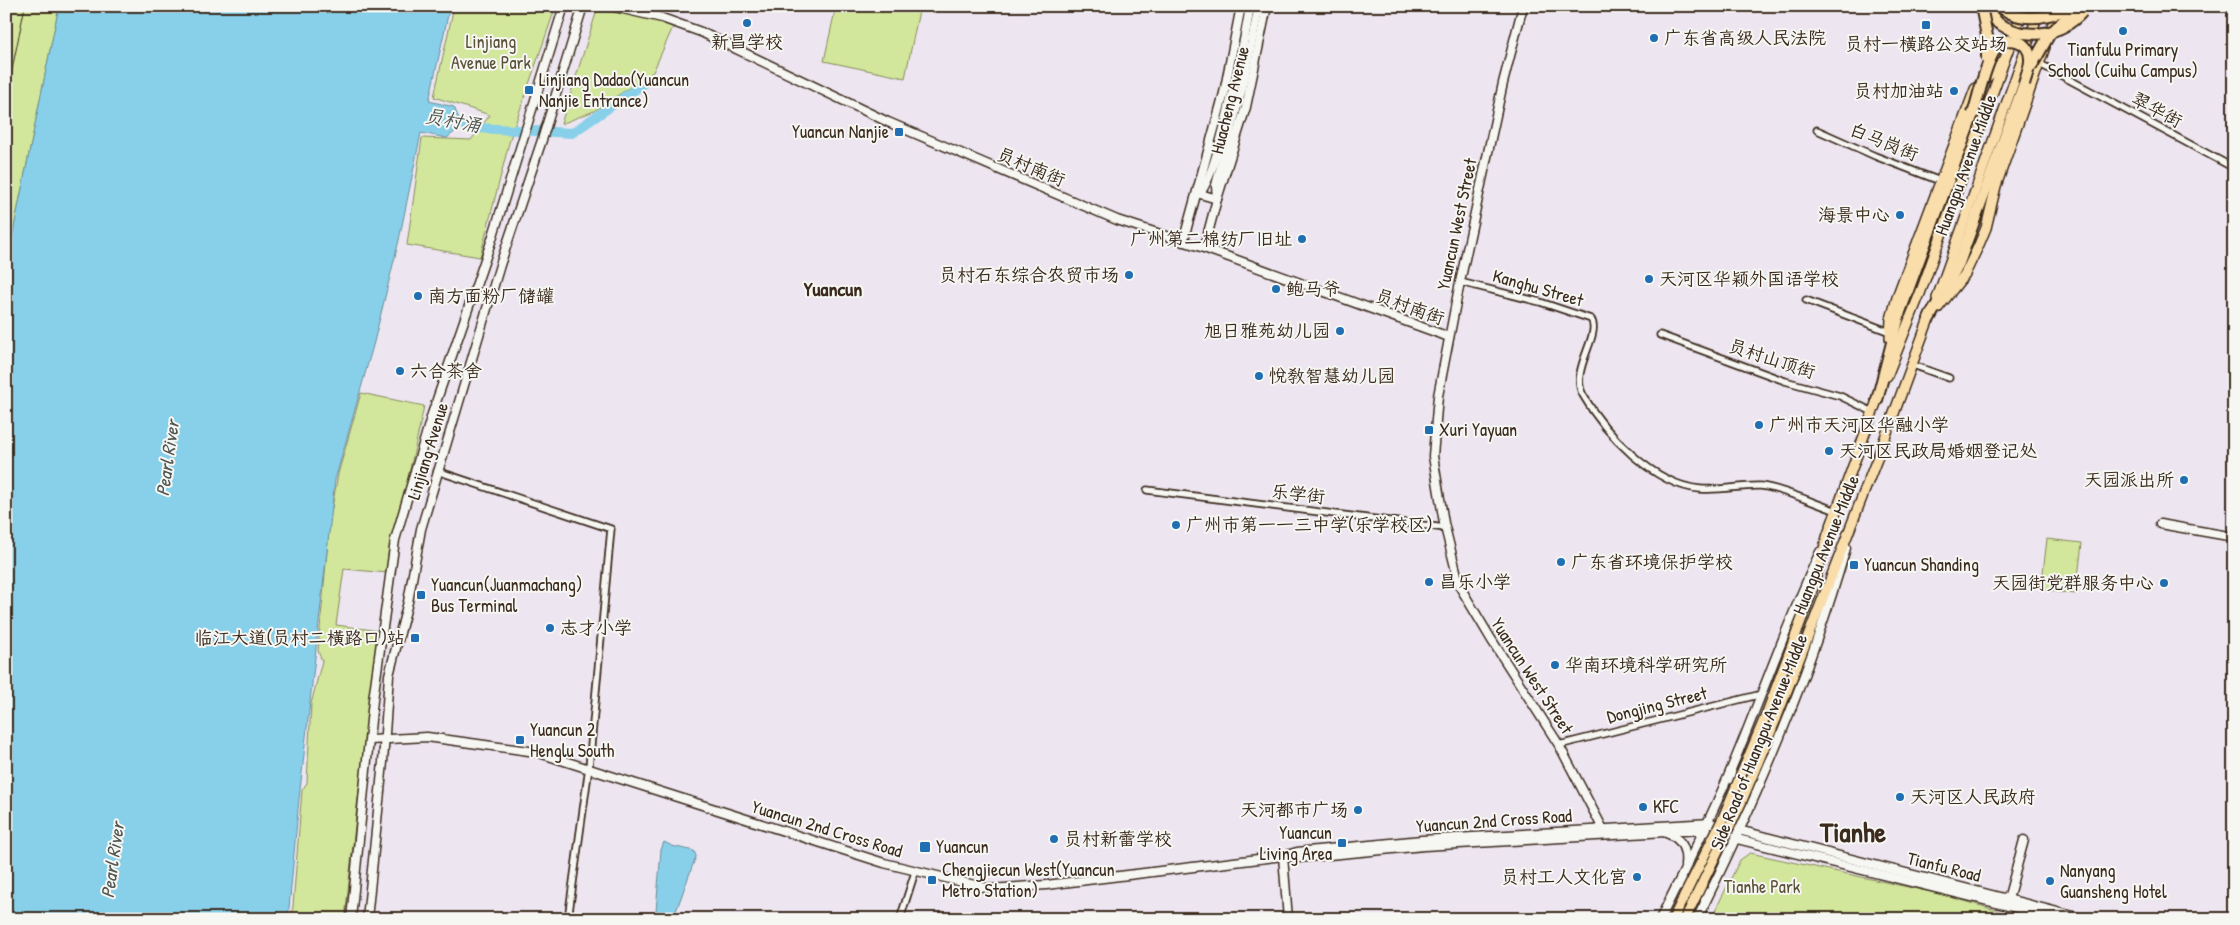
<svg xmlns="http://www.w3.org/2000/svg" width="2240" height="925" font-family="'Patrick Hand','LXGW WenKai TC',sans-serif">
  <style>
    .green { fill: #d2e79b; stroke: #86885c }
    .water { fill: #88d0e9; stroke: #698e98 }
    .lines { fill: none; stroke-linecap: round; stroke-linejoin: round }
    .river { stroke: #88d0e9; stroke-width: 10 }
    .street-casing { stroke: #3b2a1e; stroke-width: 9 }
    .secondary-casing { stroke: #3b2a1e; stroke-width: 11 }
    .primary-casing { stroke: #3b2a1e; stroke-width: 12 }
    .highway-casing { stroke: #3b2a1e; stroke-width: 14 }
    .street { stroke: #f6f6f2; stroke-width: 5.5 }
    .secondary { stroke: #f6f6f2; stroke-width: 8 }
    .primary { stroke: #f9deab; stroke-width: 9 }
    .highway { stroke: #f9deab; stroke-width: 10 }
    .tram { stroke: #3b2a1e; stroke-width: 1 }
    .primary-bridge-casing { stroke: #3b2a1e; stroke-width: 12; stroke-linecap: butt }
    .highway-bridge-casing { stroke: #3b2a1e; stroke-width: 14; stroke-linecap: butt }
    .primary-bridge { stroke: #f9deab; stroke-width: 9 }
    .highway-bridge { stroke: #f9deab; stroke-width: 10 }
    .poi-dot { fill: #1f6fb2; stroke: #f6f6f2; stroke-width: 2 }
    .labels { text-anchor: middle; stroke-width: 4; stroke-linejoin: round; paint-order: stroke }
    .poi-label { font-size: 18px; fill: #3b2a1e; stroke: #f6f6f2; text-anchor: start }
    .park-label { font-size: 18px; fill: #595037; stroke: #f6f6f2 }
    .street-label { font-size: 18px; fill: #3b2a1e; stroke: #f6f6f2 }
    .water-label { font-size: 19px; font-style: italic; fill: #4e5451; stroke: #f6f6f2 }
    .quarter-label { font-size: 20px; font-weight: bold; fill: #3b2a1e; stroke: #f6f6f2 }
    .town-label { font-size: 28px; font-weight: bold; fill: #3b2a1e; stroke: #f6f6f2 }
  </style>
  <rect width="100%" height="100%" fill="#ede5f0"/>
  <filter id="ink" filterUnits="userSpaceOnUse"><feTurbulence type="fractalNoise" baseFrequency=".02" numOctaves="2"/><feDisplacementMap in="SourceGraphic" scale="10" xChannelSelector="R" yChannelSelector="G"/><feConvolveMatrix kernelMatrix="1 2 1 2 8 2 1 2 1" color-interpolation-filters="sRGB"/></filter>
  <g filter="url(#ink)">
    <g class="green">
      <path d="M6,6H59L6,267Z"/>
      <path d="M454,6H556L510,139L480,257L407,245L422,138L471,140L490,115L434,97Z"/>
      <path d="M836,6H920L905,78L824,61Z"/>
      <path d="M598,7L645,16L673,27L653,72L594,111L561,124Z"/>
      <path d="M361,393L424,406C413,461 397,517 388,573L344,569L336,625L380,631L357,806L345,919H292L302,790L307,783L311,704L322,661L318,651L330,519L338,474Z"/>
      <path d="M2047,539L2082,543L2076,594L2041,590Z"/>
      <path d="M1750,853L1940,894L2027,919H1711L1740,860Z"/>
    </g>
    <g class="water">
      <path d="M59,6H450L429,101L454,107L462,126L447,138L421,133L399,240L374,342L335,480L299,799L288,919H6V267Z"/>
      <path d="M664,842L672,846L694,851L696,856L675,914L656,911L661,850Z"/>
    </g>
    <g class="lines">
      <path class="river" d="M450,122L476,128L572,133L649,80"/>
      <g class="street-casing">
        <g id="street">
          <path d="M2040,64L2234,168"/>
          <path d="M1817,130L1875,156L1940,181"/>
          <path d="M1460,282L1540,302L1591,319C1602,335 1569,370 1583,395C1605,434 1654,485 1700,489C1721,491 1741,485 1761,486C1781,488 1816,504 1837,511"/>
          <path d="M1806,300L1890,332"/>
          <path d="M1660,335L1785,381L1840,396L1873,412"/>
          <path d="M1913,365L1949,378"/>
          <path d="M437,471L611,529L589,767L568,919"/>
          <path d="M1147,490L1445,528"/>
          <path d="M1559,745L1762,694"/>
          <path d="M900,919L915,872"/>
        </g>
      </g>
      <g class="secondary-casing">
        <g id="secondary">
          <path d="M610,6L662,18L701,32L888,122L1117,220L1204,248L1449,337"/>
          <path d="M1523,6L1503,83L1460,282L1438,396L1433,456L1444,523L1460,587L1491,639L1559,745L1603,829"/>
          <path d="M1197,193L1217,199L1216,185L1243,84L1259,6"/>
          <path d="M1199,193C1216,185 1246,32 1250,6"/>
          <path d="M1183,242L1224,93L1241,6"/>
          <path d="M1204,248L1217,199L1246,107L1267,6"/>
          <path d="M2160,524L2234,537"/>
          <path d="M370,740L427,737L536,752L884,863L991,889L1046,885L1283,856L1297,852L1422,840L1711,823L2085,919"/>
          <path d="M1731,770C1733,783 1735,789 1749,791L1760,784"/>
          <path d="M1666,833C1682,838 1687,850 1685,866"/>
          <path d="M1283,856L1288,919"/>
          <path d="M1285,856L1298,858L1424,846L1701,830L2061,919"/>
          <path d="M1676,887C1693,877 1705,882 1705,902"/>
          <path d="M2007,903L2024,840"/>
          <path d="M351,919L373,700L395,540L432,414L492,239L564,6"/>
          <path d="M367,919L383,762L389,675L408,602L421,529L500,265L542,140L583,6"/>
          <path d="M1660,919C1685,869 1711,819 1732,767C1762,696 1787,622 1820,552"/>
          <path d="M1697,919C1757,798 1809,677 1846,548"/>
        </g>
      </g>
      <g class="primary-casing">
        <g id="primary">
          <path d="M2049,35L2059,6"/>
          <path d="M1937,298L2041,6"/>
          <path d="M1938,308L1965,274L1978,247L1986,228L1996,186L2045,47"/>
          <path d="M1890,338L1891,319L1898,294L1975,89L2002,63"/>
          <path d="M1887,376L1921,291L2024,6"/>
          <path d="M1766,715L1811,594L1828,534L1879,395"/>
          <path d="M1776,719L1882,446L1931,313"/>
        </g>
      </g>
      <g class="highway-casing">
        <g id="highway">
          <path d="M1984,6L1998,23"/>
          <path d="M1998,6L2010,13"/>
          <path d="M1929,319L1959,263L2024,84"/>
          <path d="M1877,400L1900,312L1973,114"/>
        </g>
      </g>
      <use href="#street" class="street"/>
      <use href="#secondary" class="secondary"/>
      <use href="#primary" class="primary"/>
      <use href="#highway" class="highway"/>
      <path class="tram" d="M6,99L25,6"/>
      <g class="primary-bridge-casing">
        <g id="primary-bridge">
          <path d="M1673,919L1722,820L1766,715"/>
          <path d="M1685,919L1741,803L1776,719"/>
        </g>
      </g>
      <g class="highway-bridge-casing">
        <g id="highway-bridge">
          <path d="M1981,6L1987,36V60"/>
          <path d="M2010,13C2031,22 2053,16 2073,6"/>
          <path d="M1998,23C2025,41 2061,36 2082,12"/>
          <path d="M2031,67L2049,35L2078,6"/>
          <path d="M1973,114C1979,95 1985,64 1996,48C2006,34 2029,40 2030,58C2031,66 2026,76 2024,84"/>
        </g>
      </g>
      <use href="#primary-bridge" class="primary-bridge"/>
      <use href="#highway-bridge" class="highway-bridge"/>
    </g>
  </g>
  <g class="poi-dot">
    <circle cx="747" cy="23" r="5"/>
    <rect x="1921" y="20" width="10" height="10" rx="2.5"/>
    <circle cx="2123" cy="31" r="5"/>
    <circle cx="1654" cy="38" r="5"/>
    <rect x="524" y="85" width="10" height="10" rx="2.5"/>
    <circle cx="1954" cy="91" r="5"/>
    <rect x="894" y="127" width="10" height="10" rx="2.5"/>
    <circle cx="1900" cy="215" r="5"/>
    <circle cx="1302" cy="239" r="5"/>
    <circle cx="1129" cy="275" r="5"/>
    <circle cx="1649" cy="279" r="5"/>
    <circle cx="1276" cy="289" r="5"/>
    <circle cx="418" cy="296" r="5"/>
    <circle cx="1340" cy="331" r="5"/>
    <circle cx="400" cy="371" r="5"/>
    <circle cx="1259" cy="376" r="5"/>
    <circle cx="1759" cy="425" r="5"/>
    <rect x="1424" y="425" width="10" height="10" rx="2.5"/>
    <circle cx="1829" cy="451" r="5"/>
    <circle cx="2184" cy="480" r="5"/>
    <circle cx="1176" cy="525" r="5"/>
    <circle cx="1561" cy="562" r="5"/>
    <rect x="1849" y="560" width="10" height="10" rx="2.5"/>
    <circle cx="1429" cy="582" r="5"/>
    <circle cx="2164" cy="583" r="5"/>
    <rect x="416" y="590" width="10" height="10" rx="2.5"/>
    <circle cx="550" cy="628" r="5"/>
    <rect x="410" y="633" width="10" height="10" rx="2.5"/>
    <circle cx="1555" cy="665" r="5"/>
    <rect x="515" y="735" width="10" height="10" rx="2.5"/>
    <circle cx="1900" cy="797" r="5"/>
    <circle cx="1643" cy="807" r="5"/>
    <circle cx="1358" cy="810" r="5"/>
    <circle cx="1054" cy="839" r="5"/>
    <rect x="1337" y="838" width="10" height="10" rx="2.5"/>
    <rect x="919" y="841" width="12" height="12" rx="2.5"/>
    <circle cx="1637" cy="877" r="5"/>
    <rect x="927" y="875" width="10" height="10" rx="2.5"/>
    <circle cx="2050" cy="881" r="5"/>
  </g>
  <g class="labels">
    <g class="poi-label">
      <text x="1664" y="44">广东省高级人民法院</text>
      <text x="747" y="48" text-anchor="middle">新昌学校</text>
      <text x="1926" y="50" text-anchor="middle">员村一横路公交站场</text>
      <text x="2123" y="56" text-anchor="middle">Tianfulu Primary<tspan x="2123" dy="21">School (Cuihu Campus)</tspan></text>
      <text x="539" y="86">Linjiang Dadao(Yuancun<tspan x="539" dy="21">Nanjie Entrance)</tspan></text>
      <text x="1944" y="97" text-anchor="end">员村加油站</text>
      <text x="889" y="138" text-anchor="end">Yuancun Nanjie</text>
      <text x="1890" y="221" text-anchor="end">海景中心</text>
      <text x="1292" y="245" text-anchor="end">广州第二棉纺厂旧址</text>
      <text x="1119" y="281" text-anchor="end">员村石东综合农贸市场</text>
      <text x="1659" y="285">天河区华颖外国语学校</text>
      <text x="1286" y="295">鲍马爷</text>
      <text x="428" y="302">南方面粉厂储罐</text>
      <text x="1330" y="337" text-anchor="end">旭日雅苑幼儿园</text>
      <text x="410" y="377">六合茶舍</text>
      <text x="1269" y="382">悦教智慧幼儿园</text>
      <text x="1769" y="431">广州市天河区华融小学</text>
      <text x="1439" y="436">Xuri Yayuan</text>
      <text x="1839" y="457">天河区民政局婚姻登记处</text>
      <text x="2174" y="486" text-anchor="end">天园派出所</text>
      <text x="1186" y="531">广州市第一一三中学(乐学校区)</text>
      <text x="1571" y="568">广东省环境保护学校</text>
      <text x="1864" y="571">Yuancun Shanding</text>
      <text x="1439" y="588">昌乐小学</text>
      <text x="2154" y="589" text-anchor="end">天园街党群服务中心</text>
      <text x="431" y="591">Yuancun(Juanmachang)<tspan x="431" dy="21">Bus Terminal</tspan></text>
      <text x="560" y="634">志才小学</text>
      <text x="405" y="644" text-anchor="end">临江大道(员村二横路口)站</text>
      <text x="1565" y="671">华南环境科学研究所</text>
      <text x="530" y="736">Yuancun 2<tspan x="530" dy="21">Henglu South</tspan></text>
      <text x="1910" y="803">天河区人民政府</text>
      <text x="1653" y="813">KFC</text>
      <text x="1348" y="816" text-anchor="end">天河都市广场</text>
      <text x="1332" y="839" text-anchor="end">Yuancun<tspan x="1332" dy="21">Living Area</tspan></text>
      <text x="1064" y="845">员村新蕾学校</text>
      <text x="936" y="853">Yuancun</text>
      <text x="942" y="876">Chengjiecun West(Yuancun<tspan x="942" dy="21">Metro Station)</tspan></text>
      <text x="2060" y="877">Nanyang<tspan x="2060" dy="21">Guansheng Hotel</tspan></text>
      <text x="1627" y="883" text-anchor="end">员村工人文化宫</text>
    </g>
    <g class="park-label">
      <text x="491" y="48">Linjiang<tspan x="491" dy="21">Avenue Park</tspan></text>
      <text x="1762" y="893">Tianhe Park</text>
    </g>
    <g class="street-label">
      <text transform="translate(1230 100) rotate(-76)" y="6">Huacheng Avenue</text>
      <text transform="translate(2157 110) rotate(28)" y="6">翠华街</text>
      <text transform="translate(1884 142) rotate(22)" y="6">白马岗街</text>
      <text transform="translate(1966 165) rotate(-70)" y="6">Huangpu Avenue Middle</text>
      <text transform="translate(1031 167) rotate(23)" y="6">员村南街</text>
      <text transform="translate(1457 224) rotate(-78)" y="6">Yuancun West Street</text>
      <text transform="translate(1538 288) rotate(16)" y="6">Kanghu Street</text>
      <text transform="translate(1410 307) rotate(20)" y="6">员村南街</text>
      <text transform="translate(1772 359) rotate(18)" y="6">员村山顶街</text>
      <text transform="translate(428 451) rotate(-73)" y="6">Linjiang Avenue</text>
      <text transform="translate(1298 494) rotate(7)" y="6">乐学街</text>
      <text transform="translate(1826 545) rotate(-68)" y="6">Huangpu Avenue Middle</text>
      <text transform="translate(1532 676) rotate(57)" y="6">Yuancun West Street</text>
      <text transform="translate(1657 705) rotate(-14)" y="6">Dongjing Street</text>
      <text transform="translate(1759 742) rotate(-68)" y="6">Side Road of Huangpu Avenue Middle</text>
      <text transform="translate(1494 821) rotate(-4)" y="6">Yuancun 2nd Cross Road</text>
      <text transform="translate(827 829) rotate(17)" y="6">Yuancun 2nd Cross Road</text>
      <text transform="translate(1944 867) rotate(14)" y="6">Tianfu Road</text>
    </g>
    <g class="water-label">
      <text transform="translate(453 120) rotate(11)" y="7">员村涌</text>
      <text transform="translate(167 458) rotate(-82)" y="7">Pearl River</text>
      <text transform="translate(112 860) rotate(-82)" y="7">Pearl River</text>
    </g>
    <g class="quarter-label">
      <text x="833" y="296">Yuancun</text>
    </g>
    <g class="town-label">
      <text x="1853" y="842">Tianhe</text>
    </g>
  </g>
  <rect width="2240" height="925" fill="none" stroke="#f6f6f2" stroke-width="25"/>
  <rect x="12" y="12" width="2215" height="900" fill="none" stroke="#3b2a1e" stroke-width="2" filter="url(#ink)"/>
</svg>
